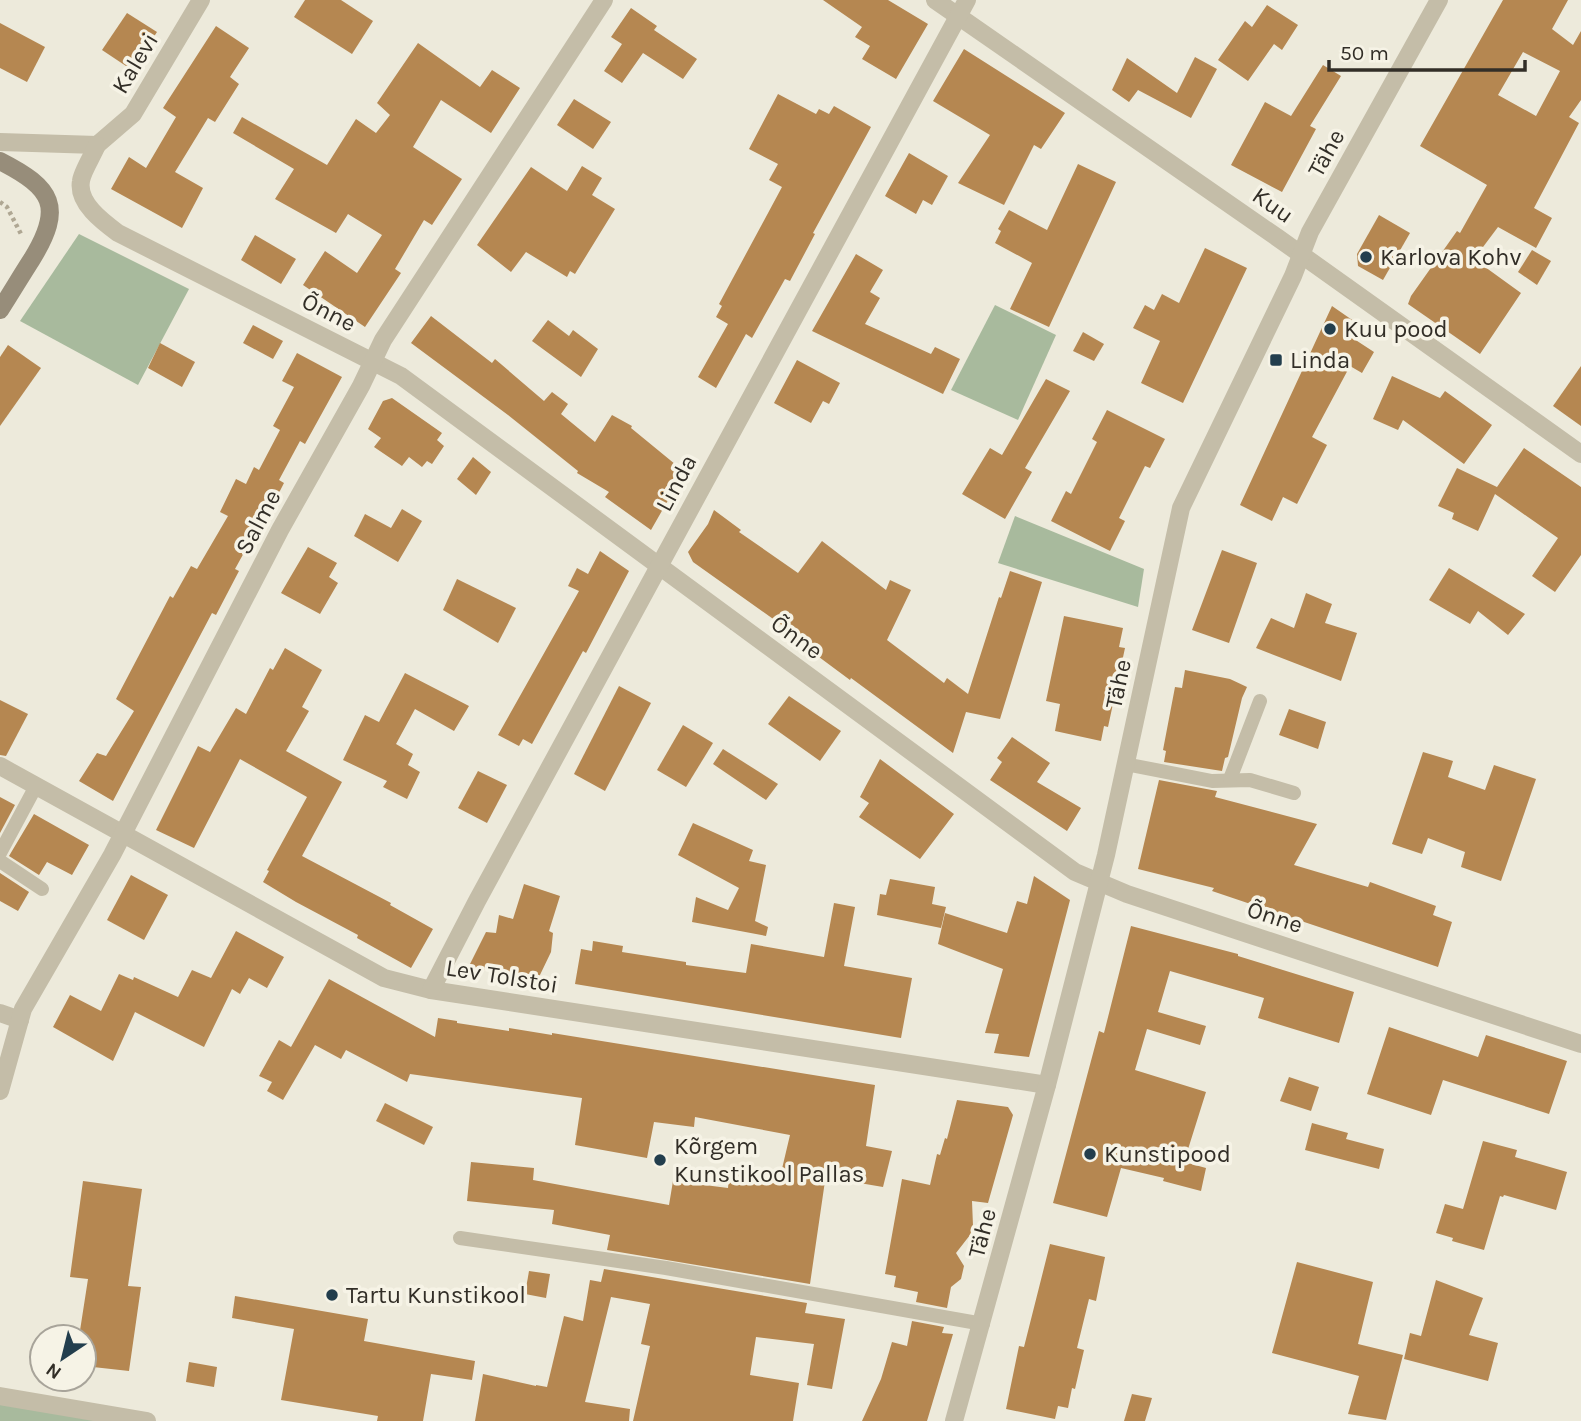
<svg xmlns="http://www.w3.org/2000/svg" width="1581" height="1421" font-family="Karla,sans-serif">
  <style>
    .green { fill: #a8ba9d }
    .building { fill: #b58751; fill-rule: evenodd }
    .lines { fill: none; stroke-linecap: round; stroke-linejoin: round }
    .path { stroke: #afa793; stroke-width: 4.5; stroke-dasharray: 3.5 3.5; stroke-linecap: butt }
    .lane { stroke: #c4bda8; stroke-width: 14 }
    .street { stroke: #c4bda8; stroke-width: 18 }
    .secondary { stroke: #978d7a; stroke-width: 18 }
    .poi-dot { fill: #233e4d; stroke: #f6f3e6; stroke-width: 2.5 }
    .labels { text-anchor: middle; stroke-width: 7; stroke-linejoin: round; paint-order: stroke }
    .street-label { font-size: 24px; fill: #322e27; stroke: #f6f3e6 }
    .poi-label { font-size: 24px; fill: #322e27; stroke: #f6f3e6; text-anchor: start }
  </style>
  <rect width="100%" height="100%" fill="#edeadb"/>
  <g class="green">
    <path d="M79,234L189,289L138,385L20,321Z"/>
    <path d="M995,305L1056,335L1018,420L951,390Z"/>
    <path d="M1015,516L1144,569L1138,607L998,563Z"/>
    <path d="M0,1396L147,1421H0Z"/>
  </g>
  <g class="building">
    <path d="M305,0H341L373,21L352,54L294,17Z"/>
    <path d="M823,0H888L928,24L896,79L862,59L870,46L855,37L862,27Z"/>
    <path d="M1503,0H1568L1552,29L1573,45L1581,31V100L1569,117L1579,123L1534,208L1552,218L1536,248L1498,227L1474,259L1521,293L1480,354L1408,304L1411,296L1457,231L1460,233L1487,185L1420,146ZM1523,52L1560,71L1536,116L1498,95Z"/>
    <path d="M1267,5L1298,25L1282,50L1274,44L1248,81L1218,60L1245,21L1252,27Z"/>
    <path d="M631,8L657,26L654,30L697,59L683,79L643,53L622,83L604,71L622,44L611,37Z"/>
    <path d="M127,13L157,32L132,70L102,50Z"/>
    <path d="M0,23L45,47L27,82L0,68Z"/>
    <path d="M216,26L249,48L230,77L239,84L215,122L208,118L175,172L203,188L182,228L111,189L129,157L146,168L176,117L163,108Z"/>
    <path d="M418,43L480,87L492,70L520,88L491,133L441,100L413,147L462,179L432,225L424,220L395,269L401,273L365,327L303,285L325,251L357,273L382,235L348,214L336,233L275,199L294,169L233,133L242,117L327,165L356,119L376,133L390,115L377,103Z"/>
    <path d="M964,49L1065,113L1041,149L1034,145L1004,205L958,183L990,135L933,101Z"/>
    <path d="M1195,57L1217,69L1191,118L1138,90L1129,102L1112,90L1127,58L1177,93Z"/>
    <path d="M1323,65L1341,76L1310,126L1316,129L1282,192L1231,165L1265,102L1291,116Z"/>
    <path d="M778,94L816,114L819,109L829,114L834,106L871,127L813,233L815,234L790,281L785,279L752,338L746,334L716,388L698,377L728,324L716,317L722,306L719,304L782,187L769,180L778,164L749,149Z"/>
    <path d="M574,99L611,122L593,149L557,125Z"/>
    <path d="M909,153L948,176L932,205L923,200L916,214L885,196Z"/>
    <path d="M1078,164L1116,182L1049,327L1010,309L1032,263L995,243L1001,231L998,229L1009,210L1047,230Z"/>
    <path d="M582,166L602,178L592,195L615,209L575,274L570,271L567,277L526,252L511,272L477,245L531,167L567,191Z"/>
    <path d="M1379,215L1410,233L1383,280L1358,266L1357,254Z"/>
    <path d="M255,235L296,259L281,284L241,260Z"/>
    <path d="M1205,248L1247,268L1183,403L1141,383L1160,341L1133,328L1145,305L1154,310L1162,294L1179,303Z"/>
    <path d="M1532,250L1551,261L1537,285L1518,272Z"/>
    <path d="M856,254L883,270L870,292L880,298L865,324L931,354L935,347L960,359L943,394L812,331Z"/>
    <path d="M1332,306L1358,324L1351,337L1374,352L1362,373L1350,366L1312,437L1327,445L1297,504L1283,497L1272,521L1240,505Z"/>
    <path d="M431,316L492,363L495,359L544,401L552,392L568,404L561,414L595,442L612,415L632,426L631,428L681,469L664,490L671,495L651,530L605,497L609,492L577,473L578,471L508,415L411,343Z"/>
    <path d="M548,320L569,336L573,330L598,349L581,377L532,341Z"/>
    <path d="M253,325L283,341L273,359L243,343Z"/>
    <path d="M1083,332L1104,344L1094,361L1073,351Z"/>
    <path d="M160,343L195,362L182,387L148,368Z"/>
    <path d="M8,345L41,368L0,426V357Z"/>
    <path d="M297,353L342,377L305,444L300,441L279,480L284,483L259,532L256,531L235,569L239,571L216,615L212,613L113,801L79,781L97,753L106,756L134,711L116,699L170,596L173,598L191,566L197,569L228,516L220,512L236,479L246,484L254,467L259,470L280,430L273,426L294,387L282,381Z"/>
    <path d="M797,360L840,383L829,404L823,401L811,423L774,403Z"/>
    <path d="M1581,366V426L1553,406Z"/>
    <path d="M1392,376L1440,398L1445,391L1492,425L1464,464L1403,420L1398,430L1373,419Z"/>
    <path d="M1046,379L1070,391L1025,468L1032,472L1005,519L962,494L990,448L1002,455Z"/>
    <path d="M392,398L442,433L437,440L444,446L432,464L427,461L422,467L409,457L402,466L374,447L381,438L368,429L383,401Z"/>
    <path d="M1107,410L1165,439L1150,468L1145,466L1119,518L1125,521L1110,551L1051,521L1066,491L1071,494L1097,442L1092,439Z"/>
    <path d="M1524,448L1581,487V555L1555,592L1532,576L1558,538L1495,494L1478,531L1452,519L1454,513L1438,506L1457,468L1497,487Z"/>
    <path d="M473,457L491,472L476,495L457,479Z"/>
    <path d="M402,509L422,521L398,562L354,536L365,514L391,528Z"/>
    <path d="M714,510L741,530L739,532L798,573L822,541L886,590L890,580L911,590L887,640L944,683L947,678L968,694L999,597L1001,598L1010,571L1042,582L1000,719L966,712L953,753L851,678L850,680L788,634L790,631L693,562L688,552L708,524Z"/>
    <path d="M308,547L337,563L329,577L338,583L320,614L281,593Z"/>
    <path d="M1222,550L1257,563L1229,643L1192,630Z"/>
    <path d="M600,551L629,571L586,653L583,651L532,744L523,739L519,746L498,735L579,591L568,586L577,568L588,574Z"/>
    <path d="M1449,568L1525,614L1508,635L1478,611L1470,624L1429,600Z"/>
    <path d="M457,579L516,608L498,643L443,610Z"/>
    <path d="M1306,593L1332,604L1325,623L1357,633L1341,681L1256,648L1271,618L1294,628Z"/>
    <path d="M1064,616L1123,628L1119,647L1125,648L1108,727L1104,726L1101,741L1055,731L1060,704L1046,701Z"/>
    <path d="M285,648L322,670L302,707L309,711L286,751L342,782L302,856L391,903L390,905L433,929L411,968L357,938L358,935L296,902L263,882L269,871L267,870L307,797L240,759L194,848L156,830L198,746L210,752L236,708L246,714L270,668L273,670Z"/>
    <path d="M1185,670L1230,679L1247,687L1242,698L1228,757L1225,758L1222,771L1164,762L1166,751L1163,750L1175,687L1182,688Z"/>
    <path d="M405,673L469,706L454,731L415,709L396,744L413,754L408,765L420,772L407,799L383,787L387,781L343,760L365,715L379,722Z"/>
    <path d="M619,686L651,703L605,791L574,774Z"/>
    <path d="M789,696L841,731L820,761L768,724Z"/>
    <path d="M0,700L28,714L6,756L0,755Z"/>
    <path d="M1289,709L1326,722L1318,749L1279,735Z"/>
    <path d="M683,725L713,743L686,787L657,770Z"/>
    <path d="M1012,737L1050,763L1037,782L1081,808L1067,831L990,780L1002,762L997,758Z"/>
    <path d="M723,749L778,784L766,800L713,764Z"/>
    <path d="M1423,752L1453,761L1448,777L1485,790L1494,765L1536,779L1501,881L1461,867L1465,852L1428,838L1422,854L1392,844Z"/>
    <path d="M880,759L954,814L920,859L859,817L869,803L860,797Z"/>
    <path d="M478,771L507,785L487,823L458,808Z"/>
    <path d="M1159,780L1217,791L1215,797L1317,824L1294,865L1368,887L1370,882L1436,906L1433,915L1452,922L1438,967L1212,891L1214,888L1138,869Z"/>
    <path d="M0,797L15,805L0,833Z"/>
    <path d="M34,814L89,845L72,875L47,862L39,875L9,856Z"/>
    <path d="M693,823L753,850L749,861L766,865L755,921L768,927L766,936L692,922L696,897L728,910L739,888L678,855Z"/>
    <path d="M0,873L29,892L18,911L0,901Z"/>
    <path d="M131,875L168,895L144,940L107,920Z"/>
    <path d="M1034,876L1070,900L1029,1057L994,1053L999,1034L985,1033L1003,969L938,944L945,913L1007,933L1017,901L1027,904Z"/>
    <path d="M890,879L935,887L932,904L946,907L941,928L877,915L880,894L886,895Z"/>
    <path d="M524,884L560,896L549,931L553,933L551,952L539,977L468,968L486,932L496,933L499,915L513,919Z"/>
    <path d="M834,903L855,907L844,966L912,978L901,1038L575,984L581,949L592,951L593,941L623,946L622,952L686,962V965L746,973L751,944L824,957Z"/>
    <path d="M1131,926L1238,954V956L1354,992L1339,1043L1258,1018L1264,998L1170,971L1158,1012L1206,1026L1200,1045L1147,1029L1135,1070L1206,1092L1184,1162L1206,1168L1201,1191L1163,1181L1164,1178L1121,1168L1107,1217L1053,1203L1099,1031L1104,1033Z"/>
    <path d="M236,931L284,957L267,988L249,978L240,994L232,989L204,1047L135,1012L113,1061L53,1027L70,995L101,1011L119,974L133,980L134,977L178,997L192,970L211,978Z"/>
    <path d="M329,979L435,1037L438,1018L457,1021V1023L509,1031V1028L552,1035V1033L875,1085L866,1146L892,1151L883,1187L836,1179V1182L825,1181L810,1284L607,1250L610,1235L552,1224L554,1210L467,1201L471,1162L534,1168L533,1180L669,1205L673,1181L728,1188L730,1166L781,1173L790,1135L695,1117L694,1127L654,1122L647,1158L575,1145L582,1098L410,1074L407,1082L346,1050L341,1059L315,1045L283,1100L267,1091L272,1082L259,1076L279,1040L291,1047Z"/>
    <path d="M1389,1027L1478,1057L1486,1035L1567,1061L1549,1114L1443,1080L1431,1115L1367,1094Z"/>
    <path d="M1289,1077L1319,1087L1311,1111L1280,1101Z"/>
    <path d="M957,1100L1008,1107L1013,1115L988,1203L972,1201L973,1226L970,1235L956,1253L964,1266L961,1279L951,1287L947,1308L916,1302L918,1292L894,1287L896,1276L885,1274L902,1179L930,1185L937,1154L940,1155L945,1138L947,1139Z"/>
    <path d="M385,1103L433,1127L424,1145L376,1121Z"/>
    <path d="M1312,1123L1348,1133L1346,1139L1384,1149L1379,1169L1305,1150Z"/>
    <path d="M1483,1141L1517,1150L1515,1157L1567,1172L1556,1210L1504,1195L1503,1197L1500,1196L1484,1250L1452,1241L1453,1238L1436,1233L1445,1204L1463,1209Z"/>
    <path d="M83,1181L142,1189L128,1286L141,1287L129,1371L84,1366V1337H79L88,1279L70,1277Z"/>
    <path d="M1050,1244L1105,1257L1096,1301L1089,1299L1077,1348L1084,1350L1075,1389L1072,1388L1068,1408L1058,1406L1055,1419L1006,1409L1019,1346L1024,1347Z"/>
    <path d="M1297,1262L1373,1282L1358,1344L1403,1355L1386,1420L1348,1414L1359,1376L1272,1353Z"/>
    <path d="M604,1269L807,1303L805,1313L845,1319L832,1389L807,1385L814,1344L756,1337L750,1375L799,1383L793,1421H633L650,1346L641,1344L650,1304L611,1297L585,1402L630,1409L629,1421H475L483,1374L536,1386V1385L547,1387L564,1316L583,1321L590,1280L601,1282Z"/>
    <path d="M529,1271L550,1274L546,1298L525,1294Z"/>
    <path d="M1436,1280L1483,1298L1469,1335L1498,1343L1488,1381L1404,1359L1410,1333L1421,1336Z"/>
    <path d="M235,1296L368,1319L364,1341L475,1361L472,1380L431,1374L423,1421H377L378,1416L281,1400L294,1329L232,1318Z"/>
    <path d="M912,1321L944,1327L942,1333L953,1334L927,1421H862L881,1379L892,1342L907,1346Z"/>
    <path d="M189,1362L217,1367L214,1387L186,1382Z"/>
    <path d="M1132,1394L1152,1398L1145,1421H1124Z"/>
  </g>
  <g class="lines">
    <path class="path" d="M0,202L7,207L21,234"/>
    <g class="lane">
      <path d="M1125,764L1212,781L1250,780L1294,793"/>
      <path d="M1230,779L1260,701"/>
      <path d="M0,853L36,786"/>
      <path d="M0,861L42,889"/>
      <path d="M460,1238L666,1268L983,1324"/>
    </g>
    <g class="street">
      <path d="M935,0L1278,238L1581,454"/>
      <path d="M0,142L97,145L133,114L201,0"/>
      <path d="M97,145C93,155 82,172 81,181C77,203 103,222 118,233L401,376L1075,872L1127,894L1581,1044"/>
      <path d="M0,766L384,978L431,990L1047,1085"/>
      <path d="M431,990L477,901L967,0"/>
      <path d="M0,1013L20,1020"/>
      <path d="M0,1091L23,1009L112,855L280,530L361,386L383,340L604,0"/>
      <path d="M0,1396L147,1421"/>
      <path d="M954,1421L1047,1085L1106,855L1181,508L1293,276L1310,232L1439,0"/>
    </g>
    <path class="secondary" d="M0,161C53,188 64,207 32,259C21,276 11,293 0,310"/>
  </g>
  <g class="poi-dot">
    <circle cx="1366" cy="257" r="7"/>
    <circle cx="1330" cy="329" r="7"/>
    <rect x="1269" y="353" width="14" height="14" rx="3.5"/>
    <circle cx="1090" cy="1154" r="7"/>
    <circle cx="660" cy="1160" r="7"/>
    <circle cx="332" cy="1295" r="7"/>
  </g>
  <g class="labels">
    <g class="street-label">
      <text transform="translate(135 63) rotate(-59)" y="8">Kalevi</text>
      <text transform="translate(1326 153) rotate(-61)" y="8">Tähe</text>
      <text transform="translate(1273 205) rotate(35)" y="8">Kuu</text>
      <text transform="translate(329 312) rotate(27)" y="8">Õnne</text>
      <text transform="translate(676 483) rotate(-62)" y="8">Linda</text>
      <text transform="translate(258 522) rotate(-62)" y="8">Salme</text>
      <text transform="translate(797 637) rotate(36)" y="8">Õnne</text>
      <text transform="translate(1118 684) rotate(-78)" y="8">Tähe</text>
      <text transform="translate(1275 917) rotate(18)" y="8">Õnne</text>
      <text transform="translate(502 976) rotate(9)" y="8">Lev Tolstoi</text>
      <text transform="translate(982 1233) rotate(-75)" y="8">Tähe</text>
    </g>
    <g class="poi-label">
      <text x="1380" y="265">Karlova Kohv</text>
      <text x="1344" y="337">Kuu pood</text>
      <text x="1290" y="368">Linda</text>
      <text x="674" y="1154">Kõrgem<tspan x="674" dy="28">Kunstikool Pallas</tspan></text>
      <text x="1104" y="1162">Kunstipood</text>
      <text x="346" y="1303">Tartu Kunstikool</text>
    </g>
  </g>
  <g transform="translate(63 1358) rotate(215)"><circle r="33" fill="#f6f3e6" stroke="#a8a49a" stroke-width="2"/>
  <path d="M0-5L12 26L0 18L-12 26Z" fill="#233e4d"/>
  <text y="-10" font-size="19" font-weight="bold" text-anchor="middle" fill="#322e27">N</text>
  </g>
  <path d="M1329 60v10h196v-10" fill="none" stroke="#322e27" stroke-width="3.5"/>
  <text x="1340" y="60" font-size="21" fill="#322e27" stroke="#f6f3e6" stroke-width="5" paint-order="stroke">50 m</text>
</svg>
